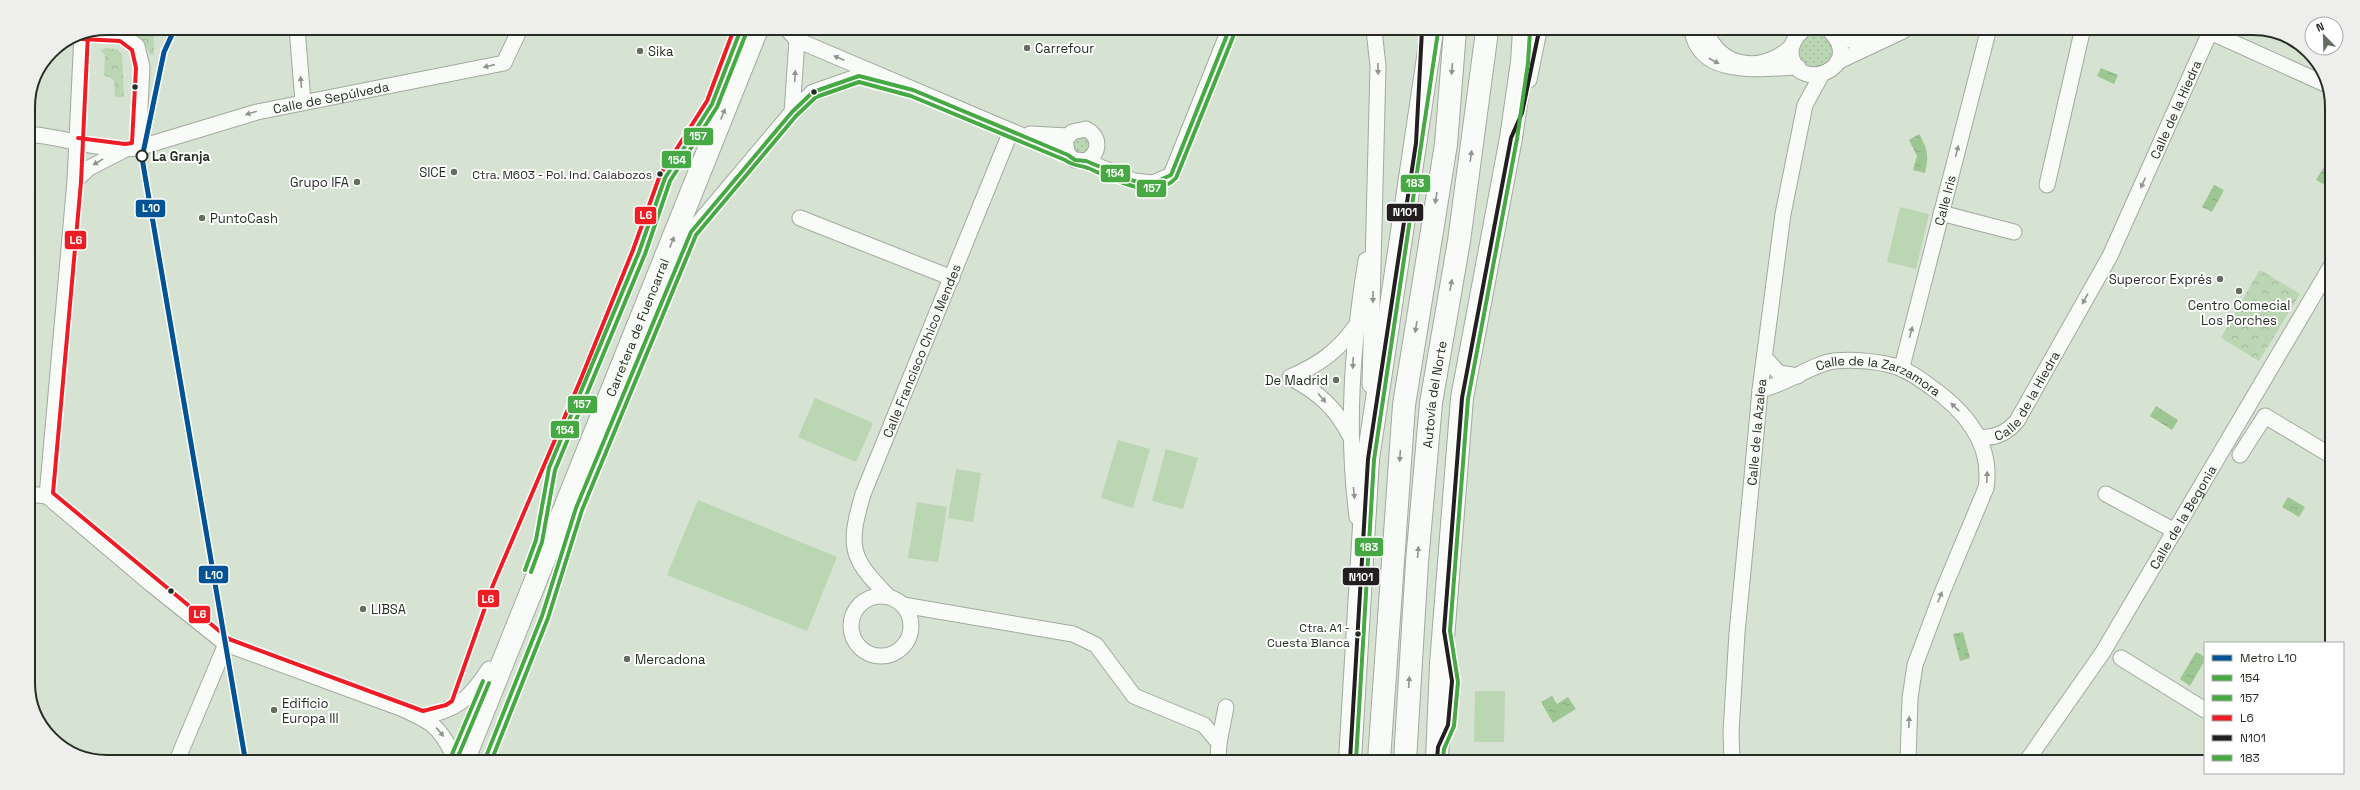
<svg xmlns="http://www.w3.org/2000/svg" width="2360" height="790" font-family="'Space Grotesk',sans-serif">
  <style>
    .park { fill: url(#park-crowns) }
    .garden { fill: url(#garden-dots) }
    .pitch { fill: #bad6b2 }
    .water { fill: url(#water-ripples) }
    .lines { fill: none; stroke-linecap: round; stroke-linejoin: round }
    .minor-casing { stroke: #a1aa9e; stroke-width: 17 }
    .highway-casing { stroke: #a1aa9e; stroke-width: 24 }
    .minor { stroke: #f9fbf8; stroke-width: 15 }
    .highway { stroke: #f9fbf8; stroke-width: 22 }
    .bus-1-casing { stroke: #fff; stroke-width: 7 }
    .bus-2-casing { stroke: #fff; stroke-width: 7 }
    .bus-3-casing { stroke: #fff; stroke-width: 7 }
    .bus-4-casing { stroke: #fff; stroke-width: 7 }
    .bus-5-casing { stroke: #fff; stroke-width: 7 }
    .bus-1 { stroke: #46a943; stroke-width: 4 }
    .bus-2 { stroke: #46a943; stroke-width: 4 }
    .bus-3 { stroke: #ee1c25; stroke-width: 4 }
    .bus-4 { stroke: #231f20; stroke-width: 4 }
    .bus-5 { stroke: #46a943; stroke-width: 4 }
    .metro-1-casing { stroke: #fff; stroke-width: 8 }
    .metro-1 { stroke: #015396; stroke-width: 5 }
    .oneway { fill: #90948e }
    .poi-dot { fill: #646d60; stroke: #fff; stroke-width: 1.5 }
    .bus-dot { fill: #262e23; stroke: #fff; stroke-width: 1.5 }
    .stop-dot { fill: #fff; stroke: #262e23; stroke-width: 2 }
    .labels { text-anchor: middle; stroke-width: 4; stroke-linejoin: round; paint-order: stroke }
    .bus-label { font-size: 12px; fill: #262e23; stroke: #fff; text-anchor: end }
    .poi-label { font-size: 13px; fill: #262e23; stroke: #fff; text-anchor: start }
    .street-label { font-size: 13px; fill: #262e23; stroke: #fff }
    .stop-label { font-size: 13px; font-weight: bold; fill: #262e23; stroke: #fff; text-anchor: start }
    .rim { fill: none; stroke: #262e23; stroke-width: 2 }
    .line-badge { stroke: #fff; stroke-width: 1.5 }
    .badge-label { font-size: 11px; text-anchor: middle; font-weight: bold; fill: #fff }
  </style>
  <defs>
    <pattern id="park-crowns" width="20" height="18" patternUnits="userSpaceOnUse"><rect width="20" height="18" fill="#bad6b2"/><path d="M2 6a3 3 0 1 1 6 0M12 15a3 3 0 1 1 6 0" fill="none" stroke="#a0b899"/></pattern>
    <pattern id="garden-dots" width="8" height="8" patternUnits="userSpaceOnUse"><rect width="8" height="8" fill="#bad6b2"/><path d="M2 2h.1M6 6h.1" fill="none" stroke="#a0b899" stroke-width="1.8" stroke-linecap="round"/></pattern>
    <pattern id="water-ripples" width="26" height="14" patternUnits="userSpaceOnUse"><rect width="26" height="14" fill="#9dc692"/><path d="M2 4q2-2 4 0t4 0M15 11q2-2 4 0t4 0" fill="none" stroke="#87aa7e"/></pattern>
  </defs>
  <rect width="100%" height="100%" fill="#d6e2d2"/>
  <g class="park">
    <path d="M123,28H154V55L150,54C144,41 137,34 123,28Z"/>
    <path d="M106,48L116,49L122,54L124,97H115L114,80L104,75L105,55L100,50Z"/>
    <path d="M2259,271H2262L2300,294L2259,361L2221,338Z"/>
  </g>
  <g class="garden">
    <circle cx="1816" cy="50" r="17"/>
    <path d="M1085,136L1092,143L1087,155L1074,152L1073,140Z"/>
  </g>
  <g class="pitch">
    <path d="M1900,207L1929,214L1916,269L1887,262Z"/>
    <path d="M815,398L873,423L856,462L798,437Z"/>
    <path d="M1118,440L1150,449L1133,508L1101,498Z"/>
    <path d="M1166,449L1198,458L1183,509L1152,501Z"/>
    <path d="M956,469L981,473L973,522L948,518Z"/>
    <path d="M698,500L837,557L807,631L667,575Z"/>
    <path d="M917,502L947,507L938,562L908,558Z"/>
    <path d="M1475,691H1505L1504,742H1474Z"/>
  </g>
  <g class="water">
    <path d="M2101,68L2118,75L2114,84L2097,76Z"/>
    <path d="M1919,134C1928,149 1929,156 1925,173L1913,170L1917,156L1909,140Z"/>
    <path d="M2327,162L2331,164V176L2325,185L2316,180Z"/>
    <path d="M2214,185L2224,190L2212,212L2202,207Z"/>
    <path d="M2156,406L2178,420L2172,430L2150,416Z"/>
    <path d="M2288,497L2305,507L2299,517L2282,507Z"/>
    <path d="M1963,632L1970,658L1960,661L1953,634Z"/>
    <path d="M2196,652L2205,657V660L2190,686L2180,679Z"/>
    <path d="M1552,696L1557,704L1568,697L1576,709L1553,723L1541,702Z"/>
  </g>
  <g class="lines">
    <g class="minor-casing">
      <g id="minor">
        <path d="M297,28L303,102"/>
        <path d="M787,29L797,40L1068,155L1075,160L1086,161C1100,153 1101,137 1086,129L1072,132L1065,141L1068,155"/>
        <path d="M1692,31C1701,79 1763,68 1798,67"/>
        <path d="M1706,31C1722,70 1764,73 1792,46"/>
        <path d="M1802,31C1795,37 1791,44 1791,53C1795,96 1867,68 1830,31"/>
        <path d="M2210,32L2325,84"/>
        <path d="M82,33L122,35L137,46L142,67L138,148"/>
        <path d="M1836,37L1863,43L1877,42"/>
        <path d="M1837,62L1903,31"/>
        <path d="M1529,80L1539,31"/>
        <path d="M792,112L797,40"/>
        <path id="s1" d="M28,134C65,137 101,152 138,148L257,112L504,63L520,29"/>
        <path d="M1030,134L1068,136"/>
        <path d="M1086,161L1134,181L1153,183L1171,175L1229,30"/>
        <path d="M75,181L89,168L124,150"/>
        <path d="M2047,185L2082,32"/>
        <path d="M1941,213L2014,232"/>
        <path d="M800,218L952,278"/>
        <path d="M691,232L792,112L813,92L859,76L874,80"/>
        <path d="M1765,358L1779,373L1798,376"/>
        <path id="s2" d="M1903,370V363L1988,32"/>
        <path d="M1370,385L1378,66L1374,30"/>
        <path id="s3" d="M1760,390C1785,385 1814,363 1834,361C1852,359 1876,361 1894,366C1908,370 1920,379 1931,387C1965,411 1993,444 1986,488L1942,593L1915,665L1910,698L1908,761"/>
        <path d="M1350,436C1335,406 1318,393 1290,377C1318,365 1337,352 1355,327"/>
        <path id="s4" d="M1979,437C1995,439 2007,433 2017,421L2110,256L2210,32"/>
        <path d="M2240,455L2265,416L2330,455"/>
        <path d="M28,494L47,496"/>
        <path d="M2106,494L2175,531"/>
        <path d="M47,496L151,584L226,644L403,709C431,722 438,725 452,752"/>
        <path d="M47,496L75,181L82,33"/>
        <path d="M1357,517C1346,430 1352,347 1366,260"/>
        <circle cx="881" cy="626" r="30"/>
        <path id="s5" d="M888,596C849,557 848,546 863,494L1011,131"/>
        <path d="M903,605L1073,634L1096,645L1134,696L1204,725L1219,743L1218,760"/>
        <path d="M2121,658L2205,710"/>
        <path d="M422,717C456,710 470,699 489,669"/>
        <path d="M1219,743L1226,707"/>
        <path d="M178,758L226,644"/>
        <path id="s6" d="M1732,761L1731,732L1737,633L1752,477L1760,390L1783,214L1805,105L1822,74"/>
        <path id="s7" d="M2026,762L2103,652L2331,266"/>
      </g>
    </g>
    <g class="highway-casing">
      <g id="highway">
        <path id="s8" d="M464,759L757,29"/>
        <path d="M1350,760L1368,459L1432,31"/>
        <path d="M1379,760L1404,405L1446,144L1455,31"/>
        <path id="s9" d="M1405,760L1417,562L1431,403L1459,241L1487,31"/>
        <path d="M1437,760L1441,664L1462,398L1511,138L1522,62L1524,31"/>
      </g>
    </g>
    <use href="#minor" class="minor"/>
    <use href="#highway" class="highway"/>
    <g class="bus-1-casing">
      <g id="bus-1">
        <path d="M525,570L536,540L549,468L639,252L665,178L712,104L741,29"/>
        <path d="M450,759L483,681"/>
        <path d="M485,759L542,616L576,508L691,232L792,112L813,92L859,76L913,90L1068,155L1075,160L1086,161L1134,181L1153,183L1171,175L1229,30"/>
      </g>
    </g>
    <g class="bus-2-casing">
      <g id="bus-2">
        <path d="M531,572L542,542L555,470L645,254L670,181L717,107L747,31"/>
        <path d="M457,759L489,683"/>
        <path d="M492,759L548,618L582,510L696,235L796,116L816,97L859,82L911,96L1065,160C1073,166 1079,165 1088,168C1112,178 1153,203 1176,178L1235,32"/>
      </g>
    </g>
    <g class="bus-3-casing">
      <g id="bus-3">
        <path d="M88,33L81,182L53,493L229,639L423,711L446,705L452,701L493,585L580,381L633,250L660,175L707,101L734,29"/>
        <path d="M78,138L125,144L132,143L136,68L132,50L120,41L82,39"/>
      </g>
    </g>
    <g class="bus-4-casing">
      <g id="bus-4">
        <path d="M1350,760L1368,459L1416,143L1422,30"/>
        <path d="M1437,760L1438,747L1448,725L1452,681L1444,631L1462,398L1511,138L1522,113L1539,31"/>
      </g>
    </g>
    <g class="bus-5-casing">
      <g id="bus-5">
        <path d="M1356,760L1374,460L1438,32"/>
        <path d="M1443,760L1444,749L1454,726L1458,682L1450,631L1468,399L1517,139L1528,63L1530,31"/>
      </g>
    </g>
    <use href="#bus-1" class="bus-1"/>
    <use href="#bus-2" class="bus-2"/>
    <use href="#bus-3" class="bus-3"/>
    <use href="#bus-4" class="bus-4"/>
    <use href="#bus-5" class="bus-5"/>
    <g class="metro-1-casing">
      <path id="metro-1" d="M175,28L164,52L142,158L245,758"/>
    </g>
    <use href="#metro-1" class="metro-1"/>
  </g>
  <defs><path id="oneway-solid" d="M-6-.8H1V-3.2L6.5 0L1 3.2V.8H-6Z"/></defs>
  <g class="oneway">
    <use href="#oneway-solid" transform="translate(839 58) rotate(-157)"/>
    <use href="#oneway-solid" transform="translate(1714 61) rotate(28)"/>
    <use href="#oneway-solid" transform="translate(489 66) rotate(167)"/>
    <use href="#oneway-solid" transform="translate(1378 69) rotate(89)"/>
    <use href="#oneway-solid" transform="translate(1452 69) rotate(95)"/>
    <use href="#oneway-solid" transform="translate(795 76) rotate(-87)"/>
    <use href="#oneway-solid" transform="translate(301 82) rotate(-95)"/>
    <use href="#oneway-solid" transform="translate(251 113) rotate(163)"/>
    <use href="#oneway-solid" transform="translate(723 114) rotate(-68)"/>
    <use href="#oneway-solid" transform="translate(1957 151) rotate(-76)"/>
    <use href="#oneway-solid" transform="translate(1471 156) rotate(-82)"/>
    <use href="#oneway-solid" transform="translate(98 162) rotate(149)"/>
    <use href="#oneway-solid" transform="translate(2143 183) rotate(114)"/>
    <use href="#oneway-solid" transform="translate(1436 198) rotate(100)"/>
    <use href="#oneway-solid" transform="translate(672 242) rotate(-68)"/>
    <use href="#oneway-solid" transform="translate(1451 285) rotate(-80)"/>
    <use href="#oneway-solid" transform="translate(1373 297) rotate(91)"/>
    <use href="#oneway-solid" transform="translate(2085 299) rotate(119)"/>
    <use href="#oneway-solid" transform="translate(1416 327) rotate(99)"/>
    <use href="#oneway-solid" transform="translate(1911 332) rotate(-76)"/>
    <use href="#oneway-solid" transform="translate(1353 363) rotate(93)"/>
    <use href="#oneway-solid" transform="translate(1322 398) rotate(49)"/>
    <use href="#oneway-solid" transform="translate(1955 407) rotate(-136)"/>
    <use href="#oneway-solid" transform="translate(1400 456) rotate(94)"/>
    <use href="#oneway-solid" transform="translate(1987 477) rotate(-87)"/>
    <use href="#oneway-solid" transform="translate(1354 493) rotate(84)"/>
    <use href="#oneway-solid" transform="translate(1418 552) rotate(-85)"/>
    <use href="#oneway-solid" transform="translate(1940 597) rotate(-68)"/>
    <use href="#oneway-solid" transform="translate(1409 682) rotate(-86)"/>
    <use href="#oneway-solid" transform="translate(1909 722) rotate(-88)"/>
    <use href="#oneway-solid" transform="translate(440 732) rotate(50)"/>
  </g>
  <g class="poi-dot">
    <circle cx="1027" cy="48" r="4"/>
    <circle cx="640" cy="51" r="4"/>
    <circle cx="454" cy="172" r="4"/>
    <circle cx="357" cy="182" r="4"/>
    <circle cx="202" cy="218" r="4"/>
    <circle cx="2220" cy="279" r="4"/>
    <circle cx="2239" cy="291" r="4"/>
    <circle cx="1336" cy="380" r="4"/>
    <circle cx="363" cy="609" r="4"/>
    <circle cx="627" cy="659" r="4"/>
    <circle cx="274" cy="710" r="4"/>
  </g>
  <g class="bus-dot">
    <circle cx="135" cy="87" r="3.5"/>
    <circle cx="814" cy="92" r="3.5"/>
    <circle cx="660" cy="174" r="3.5"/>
    <circle cx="171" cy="591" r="3.5"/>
    <circle cx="1358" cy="634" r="3.5"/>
  </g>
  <circle class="stop-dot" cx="142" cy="156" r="5.5"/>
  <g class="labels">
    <g class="bus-label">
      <text x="652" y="179">Ctra. M603 - Pol. Ind. Calabozos</text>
      <text x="1350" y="632">Ctra. A1 -<tspan x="1350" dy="15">Cuesta Blanca</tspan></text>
    </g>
    <g class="poi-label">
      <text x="1035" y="53">Carrefour</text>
      <text x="648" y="56">Sika</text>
      <text x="446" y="177" text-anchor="end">SICE</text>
      <text x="349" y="187" text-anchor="end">Grupo IFA</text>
      <text x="210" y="223">PuntoCash</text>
      <text x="2212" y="284" text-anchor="end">Supercor Exprés</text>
      <text x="2239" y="310" text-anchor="middle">Centro Comecial<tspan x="2239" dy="15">Los Porches</tspan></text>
      <text x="1328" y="385" text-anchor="end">De Madrid</text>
      <text x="371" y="614">LIBSA</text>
      <text x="635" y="664">Mercadona</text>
      <text x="282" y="708">Edificio<tspan x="282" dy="15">Europa III</tspan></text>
    </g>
    <g class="street-label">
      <text dy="5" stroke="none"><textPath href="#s1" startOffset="311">Calle de Sepúlveda</textPath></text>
      <text dy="5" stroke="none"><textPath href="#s4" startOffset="393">Calle de la Hiedra</textPath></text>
      <text dy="5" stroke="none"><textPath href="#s2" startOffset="175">Calle Iris</textPath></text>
      <text dy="5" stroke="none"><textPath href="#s8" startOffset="465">Carretera de Fuencarral</textPath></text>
      <text dy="5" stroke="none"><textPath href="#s5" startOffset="269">Calle Francisco Chico Mendes</textPath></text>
      <text dy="5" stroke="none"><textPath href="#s3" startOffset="127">Calle de la Zarzamora</textPath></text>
      <text dy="5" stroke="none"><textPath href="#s4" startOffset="69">Calle de la Hiedra</textPath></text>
      <text dy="5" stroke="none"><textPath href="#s9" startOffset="367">Autovía del Norte</textPath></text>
      <text dy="5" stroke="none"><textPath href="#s6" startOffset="330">Calle de la Azalea</textPath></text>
      <text dy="5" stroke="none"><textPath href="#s7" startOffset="291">Calle de la Begonia</textPath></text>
    </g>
    <g class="stop-label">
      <text x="152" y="161">La Granja</text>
    </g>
  </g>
  <path d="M0 0H2360V790H0ZM107 35H2253A72 72 0 0 1 2325 107V683A72 72 0 0 1 2253 755H107A72 72 0 0 1 35 683V107A72 72 0 0 1 107 35Z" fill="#eeeeed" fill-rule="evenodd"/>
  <path class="rim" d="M107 35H2253A72 72 0 0 1 2325 107V683A72 72 0 0 1 2253 755H107A72 72 0 0 1 35 683V107A72 72 0 0 1 107 35Z"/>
  <g class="line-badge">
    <rect x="683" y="127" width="31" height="19" rx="4" fill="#46a943"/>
    <rect x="661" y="150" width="31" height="19" rx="4" fill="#46a943"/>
    <rect x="1100" y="164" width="31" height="19" rx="4" fill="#46a943"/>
    <rect x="1400" y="174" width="31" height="19" rx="4" fill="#46a943"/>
    <rect x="1136" y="179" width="31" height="19" rx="4" fill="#46a943"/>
    <rect x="135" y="199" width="31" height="19" rx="4" fill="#015396"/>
    <rect x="1386" y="203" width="38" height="19" rx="4" fill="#231f20"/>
    <rect x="634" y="206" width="23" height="19" rx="4" fill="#ee1c25"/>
    <rect x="64" y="230" width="23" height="20" rx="4" fill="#ee1c25"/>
    <rect x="567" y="395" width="31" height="19" rx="4" fill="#46a943"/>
    <rect x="550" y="420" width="30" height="19" rx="4" fill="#46a943"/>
    <rect x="1354" y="537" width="30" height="20" rx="4" fill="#46a943"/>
    <rect x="198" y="565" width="31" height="19" rx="4" fill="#015396"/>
    <rect x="1342" y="567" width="38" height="19" rx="4" fill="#231f20"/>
    <rect x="477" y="589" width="23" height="19" rx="4" fill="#ee1c25"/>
    <rect x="188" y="605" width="23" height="19" rx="4" fill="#ee1c25"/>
  </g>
  <g class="badge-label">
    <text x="698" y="140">157</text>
    <text x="677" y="164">154</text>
    <text x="1115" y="177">154</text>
    <text x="1415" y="187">183</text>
    <text x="1152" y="192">157</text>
    <text x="151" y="212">L10</text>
    <text x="1405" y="216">N101</text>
    <text x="646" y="219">L6</text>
    <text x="76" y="244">L6</text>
    <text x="582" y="408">157</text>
    <text x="565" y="434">154</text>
    <text x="1369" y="551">183</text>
    <text x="214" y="579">L10</text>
    <text x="1361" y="581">N101</text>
    <text x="488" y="603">L6</text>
    <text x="200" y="618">L6</text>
  </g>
  <rect x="2204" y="642" width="140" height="132" fill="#ffffff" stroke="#a8aba7"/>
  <rect x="2212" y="655" width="20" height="6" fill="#015396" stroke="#a8aba7"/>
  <text x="2240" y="662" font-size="12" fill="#262e23">Metro L10</text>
  <rect x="2212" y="675" width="20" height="6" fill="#46a943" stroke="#a8aba7"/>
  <text x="2240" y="682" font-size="12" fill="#262e23">154</text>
  <rect x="2212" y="695" width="20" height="6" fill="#46a943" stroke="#a8aba7"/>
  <text x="2240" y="702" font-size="12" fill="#262e23">157</text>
  <rect x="2212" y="715" width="20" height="6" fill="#ee1c25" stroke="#a8aba7"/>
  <text x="2240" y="722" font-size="12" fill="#262e23">L6</text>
  <rect x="2212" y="735" width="20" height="6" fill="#231f20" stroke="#a8aba7"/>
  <text x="2240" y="742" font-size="12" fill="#262e23">N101</text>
  <rect x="2212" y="755" width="20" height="6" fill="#46a943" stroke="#a8aba7"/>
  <text x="2240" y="762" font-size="12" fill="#262e23">183</text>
  <g transform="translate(2324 36) rotate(337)"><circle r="19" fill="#ffffff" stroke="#a8aba7"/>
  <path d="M0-3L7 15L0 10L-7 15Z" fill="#646d60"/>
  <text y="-6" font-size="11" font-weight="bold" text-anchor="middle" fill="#262e23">N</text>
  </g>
</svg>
